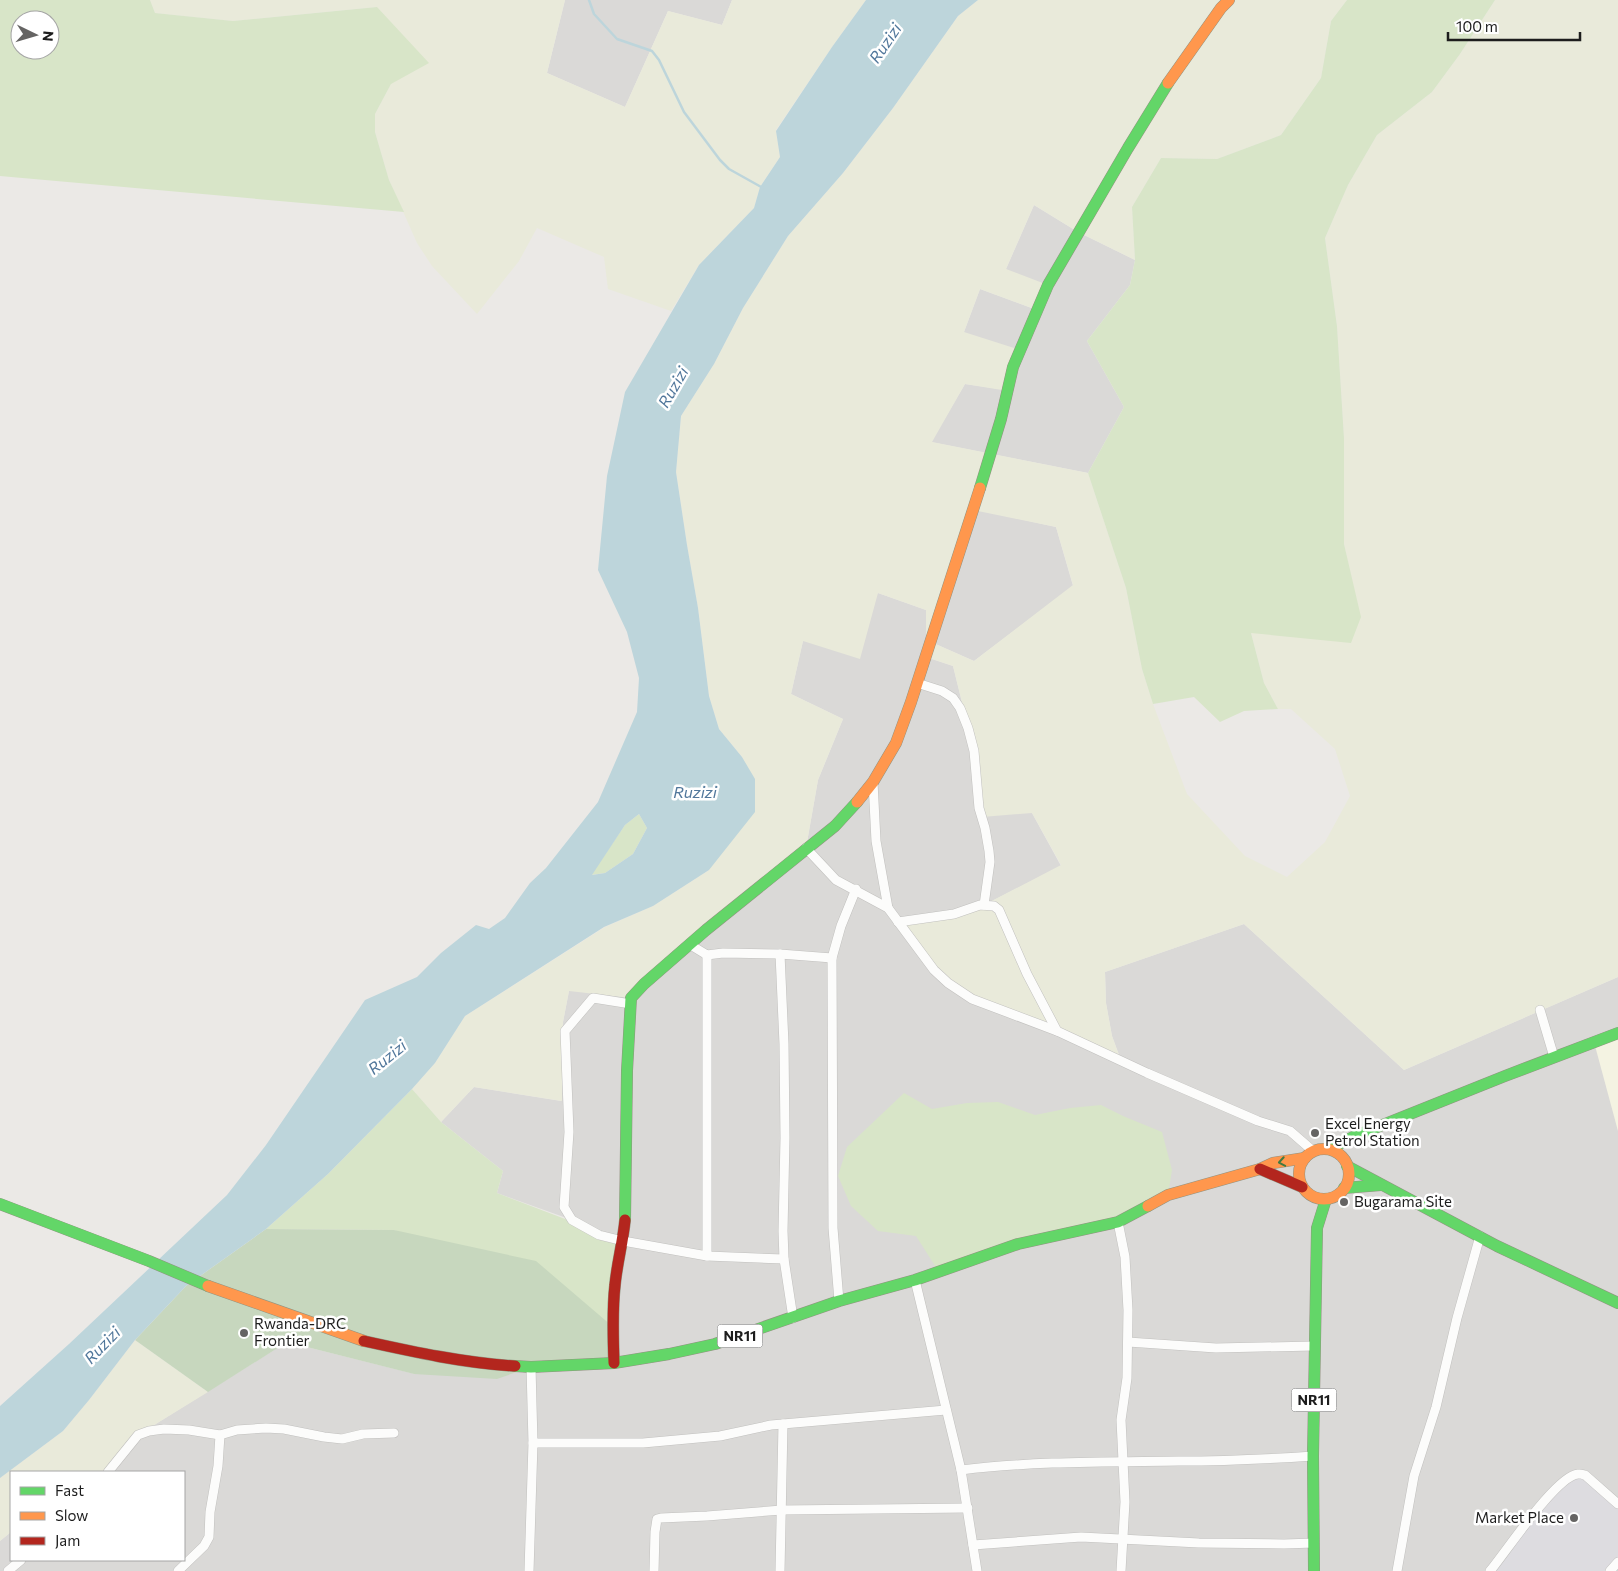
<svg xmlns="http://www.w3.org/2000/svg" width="1618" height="1571" font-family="Commissioner,sans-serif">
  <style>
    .residential { fill: #dad9d7 }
    .education { fill: #f4f3e2 }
    .farmland { fill: #e9eada; fill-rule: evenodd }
    .grass { fill: #d8e5c8; fill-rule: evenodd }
    .forest { fill: #c7d7be }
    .plaza { fill: #dddce0 }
    .water { fill: #bdd5db; fill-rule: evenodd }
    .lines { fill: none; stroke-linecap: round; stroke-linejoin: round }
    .stream { stroke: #bdd5db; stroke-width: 2.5 }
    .street-casing { stroke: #c1c0be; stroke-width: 10 }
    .fast-casing { stroke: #929380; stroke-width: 12 }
    .slow-casing { stroke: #929380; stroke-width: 12 }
    .jam-casing { stroke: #929380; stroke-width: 12 }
    .street { stroke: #fcfcfb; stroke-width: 9 }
    .fast { stroke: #63d668; stroke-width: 11 }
    .slow { stroke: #ff974d; stroke-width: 11 }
    .jam { stroke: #b3261e; stroke-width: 11 }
    .oneway { stroke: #407a42 }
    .poi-dot { fill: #656463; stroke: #fff; stroke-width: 2 }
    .labels { text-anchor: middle; stroke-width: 5; stroke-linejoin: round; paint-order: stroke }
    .shield { fill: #fff; stroke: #616161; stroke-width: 1 }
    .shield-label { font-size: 14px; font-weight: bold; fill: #1d1d1d }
    .poi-label { font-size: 15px; fill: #1d1d1d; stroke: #fff; text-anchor: start }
    .water-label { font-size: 16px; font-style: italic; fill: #51779b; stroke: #fff }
  </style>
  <rect width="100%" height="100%" fill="#ebe9e6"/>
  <g class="residential">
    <path d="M565,0H732L722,25L668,11L625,107L547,73Z"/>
    <path d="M1034,205L1078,232L1135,260L1130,285L1087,341L1124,407L1088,473L931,442L965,384L1007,390L964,332L980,289L1037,310L1006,269Z"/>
    <path d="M973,509L1056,527L1073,586L974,661L931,642Z"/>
    <path d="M878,593L926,610V657L953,666L974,751L1032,813L1061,866L984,905L1121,1060L1112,1036L1106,1003L1105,972L1244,924L1404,1070L1618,977V1571H0V1541L11,1532V1560H184V1472H108L138,1435L287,1342L415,1374L572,1220L497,1193L503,1171L441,1122L474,1087L561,1101L563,1022L569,991L806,848L818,780L843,719L791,694L803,641Z"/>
  </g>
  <path class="education" d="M1618,1036V1131L1594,1042Z"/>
  <g class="farmland">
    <path d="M150,0H565L547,73L625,107L668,11L722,25L732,0H866L832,47L776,130L780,157L760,187L754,208L699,265L671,311L608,289L604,257L537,228L519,261L477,314L432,266L417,243L389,180L375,132V114L391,84L377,7L233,21L155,13Z"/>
    <path d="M978,0H1347L1331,21L1321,78L1281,135L1217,159L1161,158L1132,207L1135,260L1078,232L1034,205L1006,269L1048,285L1037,310L980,289L964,332L1020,350L1008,391L965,384L932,442L1088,473L1126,588L1142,669L1153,704L1187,794L1245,856L1287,877L1325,842L1350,796L1335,749L1291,709H1278L1264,683L1251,633L1360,617L1344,544V438L1337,326L1325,238L1348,185L1377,135L1432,92L1460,54L1495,0H1618V977L1404,1070L1244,924L1105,972L1106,1003L1112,1036L1121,1061L972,999L948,983L898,922L984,905L1061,865L1032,813L982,817L974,751L953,666L926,657V610L878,593L860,659L803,641L791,694L843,719L818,780L806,848L631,998L569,991L563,1022L562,1101L474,1087L441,1122L412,1089L435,1063L465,1016L605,927L653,906L709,870L742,757L719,729L709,696L698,608L687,545L676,472L681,416L714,364L743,308L788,236L843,173L893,108L958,16ZM973,510L1056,527L1073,585L974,661L931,642Z"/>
    <path d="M135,1340L208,1392L138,1435L108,1472H11V1532L0,1541V1478L63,1431L89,1400Z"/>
  </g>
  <g class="grass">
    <path d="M0,0H150L155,13L233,21L377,7L429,63L391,84L375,114V132L389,180L404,212L0,176ZM20,20H50V50H20Z"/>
    <path d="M1347,0H1495L1460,54L1432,92L1377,135L1348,185L1325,238L1337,326L1344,438V544L1361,617L1351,643L1251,633L1264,683L1278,709L1244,711L1220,722L1194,697L1153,704L1142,669L1126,588L1088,473L1124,407L1087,341L1130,285L1135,260L1132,207L1161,158L1217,159L1281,135L1321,78L1331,21Z"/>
    <path d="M639,814L647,828L633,854L605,873L591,875L625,825Z"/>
    <path d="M412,1089L441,1122L503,1171L497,1193L623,1241L612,1326L394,1230L266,1229L328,1174Z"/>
    <path d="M904,1093L932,1109L967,1103L998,1102L1035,1115L1070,1108L1101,1105L1123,1116L1162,1132L1172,1170L1168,1195L1118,1222L939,1272L916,1236L878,1231L851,1206L838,1176L847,1147Z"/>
  </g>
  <path class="forest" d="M266,1229L394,1230L536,1261L612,1326L614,1363L531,1367L497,1379L414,1374L287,1342L208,1392L135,1340L186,1286Z"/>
  <path class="plaza" d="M1578,1473L1618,1504V1562L1610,1571H1490L1540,1507Z"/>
  <path class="water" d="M866,0H978L958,16L893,108L843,173L788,236L743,308L714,364L681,416L676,472L687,545L698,608L709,696L719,729L742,757L755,779V812L709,870L653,906L604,927L465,1016L435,1063L412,1089L328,1174L266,1229L186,1286L135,1340L89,1400L63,1431L0,1478V1406L69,1344L227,1195L266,1145L365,1000L417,977L441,953L476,925L489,929L505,918L530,883L546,868L598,802L637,712L639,678L627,632L598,570L607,476L625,392L699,265L754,208L760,187L780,157L776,131L832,47ZM639,814L647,828L633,854L605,873L592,875L625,825Z"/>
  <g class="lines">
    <path class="stream" d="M589,0L594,14L617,39L652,51L659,60L684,112L720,160L729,169L763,188"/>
    <g class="street-casing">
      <g id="street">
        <path d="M917,683L942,691L953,698L960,708L968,728L974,751L979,808L985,828L989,851L990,862L984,905"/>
        <path d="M873,782L876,841L888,908"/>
        <path d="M806,848L836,880L888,908L934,970L948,983L972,999L1057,1031L1147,1073L1258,1121L1290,1131L1313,1151"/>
        <path d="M898,922L954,914L980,905L994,906L999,910L1027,974L1057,1031"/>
        <path d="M689,944L707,955L723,953L780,954L832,958L841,926L856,889"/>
        <path d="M780,954L784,1044L785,1138L783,1231L784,1259L793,1318"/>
        <path d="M707,955V1256"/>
        <path d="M832,958L833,1228L839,1301"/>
        <path d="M631,1004L593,998L565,1031L569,1132L564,1207L572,1220L599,1235L623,1241L707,1256L784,1259"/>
        <path d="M1540,1010L1554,1057"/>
        <path d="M1118,1222L1125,1257L1128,1310L1127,1378L1121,1420L1125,1502L1121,1571"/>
        <path d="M915,1280L961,1470L977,1571"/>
        <path d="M1128,1342L1216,1348L1314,1346"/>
        <path d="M533,1443H643L720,1436L771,1425L946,1410"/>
        <path d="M961,1470C1034,1461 1107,1462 1179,1461C1224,1461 1269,1459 1313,1456"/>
        <path d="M108,1472L138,1435L149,1431L164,1429L189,1430L220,1435"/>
        <path d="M973,1545L1081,1537L1199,1543L1284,1544L1314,1543"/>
        <path d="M8,1571L21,1560"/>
        <path d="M178,1571L204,1546L209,1537L210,1512L218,1466L220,1435L237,1430L266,1428L284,1429L324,1437L342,1439L363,1434L394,1433"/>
        <path d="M529,1571L533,1443L531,1367"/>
        <path d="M654,1571L655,1532L657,1519L661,1518L707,1516L782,1510L968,1508"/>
        <path d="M780,1571L783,1424"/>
        <path d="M1397,1571L1414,1476L1436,1407L1457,1318L1480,1236"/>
        <path d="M1490,1571C1506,1552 1556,1476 1578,1474C1579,1473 1584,1475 1585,1475L1618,1504"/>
        <path d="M1610,1571L1618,1562"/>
      </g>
    </g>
    <g class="fast-casing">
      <g id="fast">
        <path d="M980,488L1001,419L1013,367L1048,285L1128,148L1168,83"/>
        <path d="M1329,1149L1355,1136L1505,1076L1618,1033"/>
        <path d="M1347,1166L1497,1246L1618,1303"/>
        <path d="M1344,1188L1381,1185"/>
        <path d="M0,1204L149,1261L208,1286"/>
        <path d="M625,1220L627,1071L631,998L644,984L706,930L835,826L857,802"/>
        <path d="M515,1366L531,1367L614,1363L669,1354L715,1344L839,1301L915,1280L1018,1244L1118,1222L1148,1206"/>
        <path d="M1314,1571L1313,1456L1317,1228L1326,1199"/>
      </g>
    </g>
    <g class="slow-casing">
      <g id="slow">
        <path d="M1168,83L1221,8L1229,0"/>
        <path d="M857,802L873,782L896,743L911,702L980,488"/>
        <circle cx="1324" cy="1174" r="25"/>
        <path d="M1148,1206L1168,1195L1260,1169L1273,1163L1305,1158"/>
        <path d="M208,1286L364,1341"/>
      </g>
    </g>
    <g class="jam-casing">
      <g id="jam">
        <path d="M1260,1169L1302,1187"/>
        <path d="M364,1341C414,1352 464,1363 515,1366"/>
        <path d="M614,1363C613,1337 612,1311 615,1285C617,1263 623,1242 625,1220"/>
      </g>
    </g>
    <use href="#street" class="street"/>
    <use href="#fast" class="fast"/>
    <use href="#slow" class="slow"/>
    <use href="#jam" class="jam"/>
  </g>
  <defs><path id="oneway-chevron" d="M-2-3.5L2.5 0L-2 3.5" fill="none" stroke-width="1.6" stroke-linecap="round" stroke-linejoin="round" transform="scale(1.25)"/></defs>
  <use class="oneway" href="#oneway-chevron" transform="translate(1282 1162) rotate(170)"/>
  <g class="poi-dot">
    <circle cx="1315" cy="1133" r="5"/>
    <circle cx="1344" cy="1202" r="5"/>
    <circle cx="244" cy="1333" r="5"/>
    <circle cx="1574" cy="1518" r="5"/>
  </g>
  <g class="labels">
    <g class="shield">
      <rect x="717.5" y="1324.5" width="45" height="23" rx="4"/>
      <rect x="1291.5" y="1388.5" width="45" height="23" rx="4"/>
    </g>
    <g class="shield-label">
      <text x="740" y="1341">NR11</text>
      <text x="1314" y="1405">NR11</text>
    </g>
    <g class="poi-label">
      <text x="1325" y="1129">Excel Energy<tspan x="1325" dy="17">Petrol Station</tspan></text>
      <text x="1354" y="1207">Bugarama Site</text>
      <text x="254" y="1329">Rwanda-DRC<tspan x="254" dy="17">Frontier</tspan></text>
      <text x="1564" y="1523" text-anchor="end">Market Place</text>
    </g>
    <g class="water-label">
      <text transform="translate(885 43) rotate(-56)" y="6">Ruzizi</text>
      <text transform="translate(673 387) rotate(-60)" y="6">Ruzizi</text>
      <text x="695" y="798">Ruzizi</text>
      <text transform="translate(387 1057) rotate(-39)" y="6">Ruzizi</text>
      <text transform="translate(102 1345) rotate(-46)" y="6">Ruzizi</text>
    </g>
  </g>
  <rect x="10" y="1471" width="175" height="90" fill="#ffffff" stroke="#a5a5a5"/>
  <rect x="20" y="1487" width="25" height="8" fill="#63d668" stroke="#a5a5a5"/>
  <text x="55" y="1496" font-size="15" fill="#1d1d1d">Fast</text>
  <rect x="20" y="1512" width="25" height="8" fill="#ff974d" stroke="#a5a5a5"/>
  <text x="55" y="1521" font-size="15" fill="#1d1d1d">Slow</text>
  <rect x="20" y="1537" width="25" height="8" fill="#b3261e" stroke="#a5a5a5"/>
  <text x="55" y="1546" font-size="15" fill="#1d1d1d">Jam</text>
  <g transform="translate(35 35) rotate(95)"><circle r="24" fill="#ffffff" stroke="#a5a5a5"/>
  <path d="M0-4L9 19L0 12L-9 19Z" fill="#656463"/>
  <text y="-8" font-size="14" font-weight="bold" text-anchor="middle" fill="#1d1d1d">N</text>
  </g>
  <path d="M1448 32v8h132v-8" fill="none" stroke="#1d1d1d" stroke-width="2.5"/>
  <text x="1456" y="32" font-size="15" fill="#1d1d1d" stroke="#ffffff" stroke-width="4" paint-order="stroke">100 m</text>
</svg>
